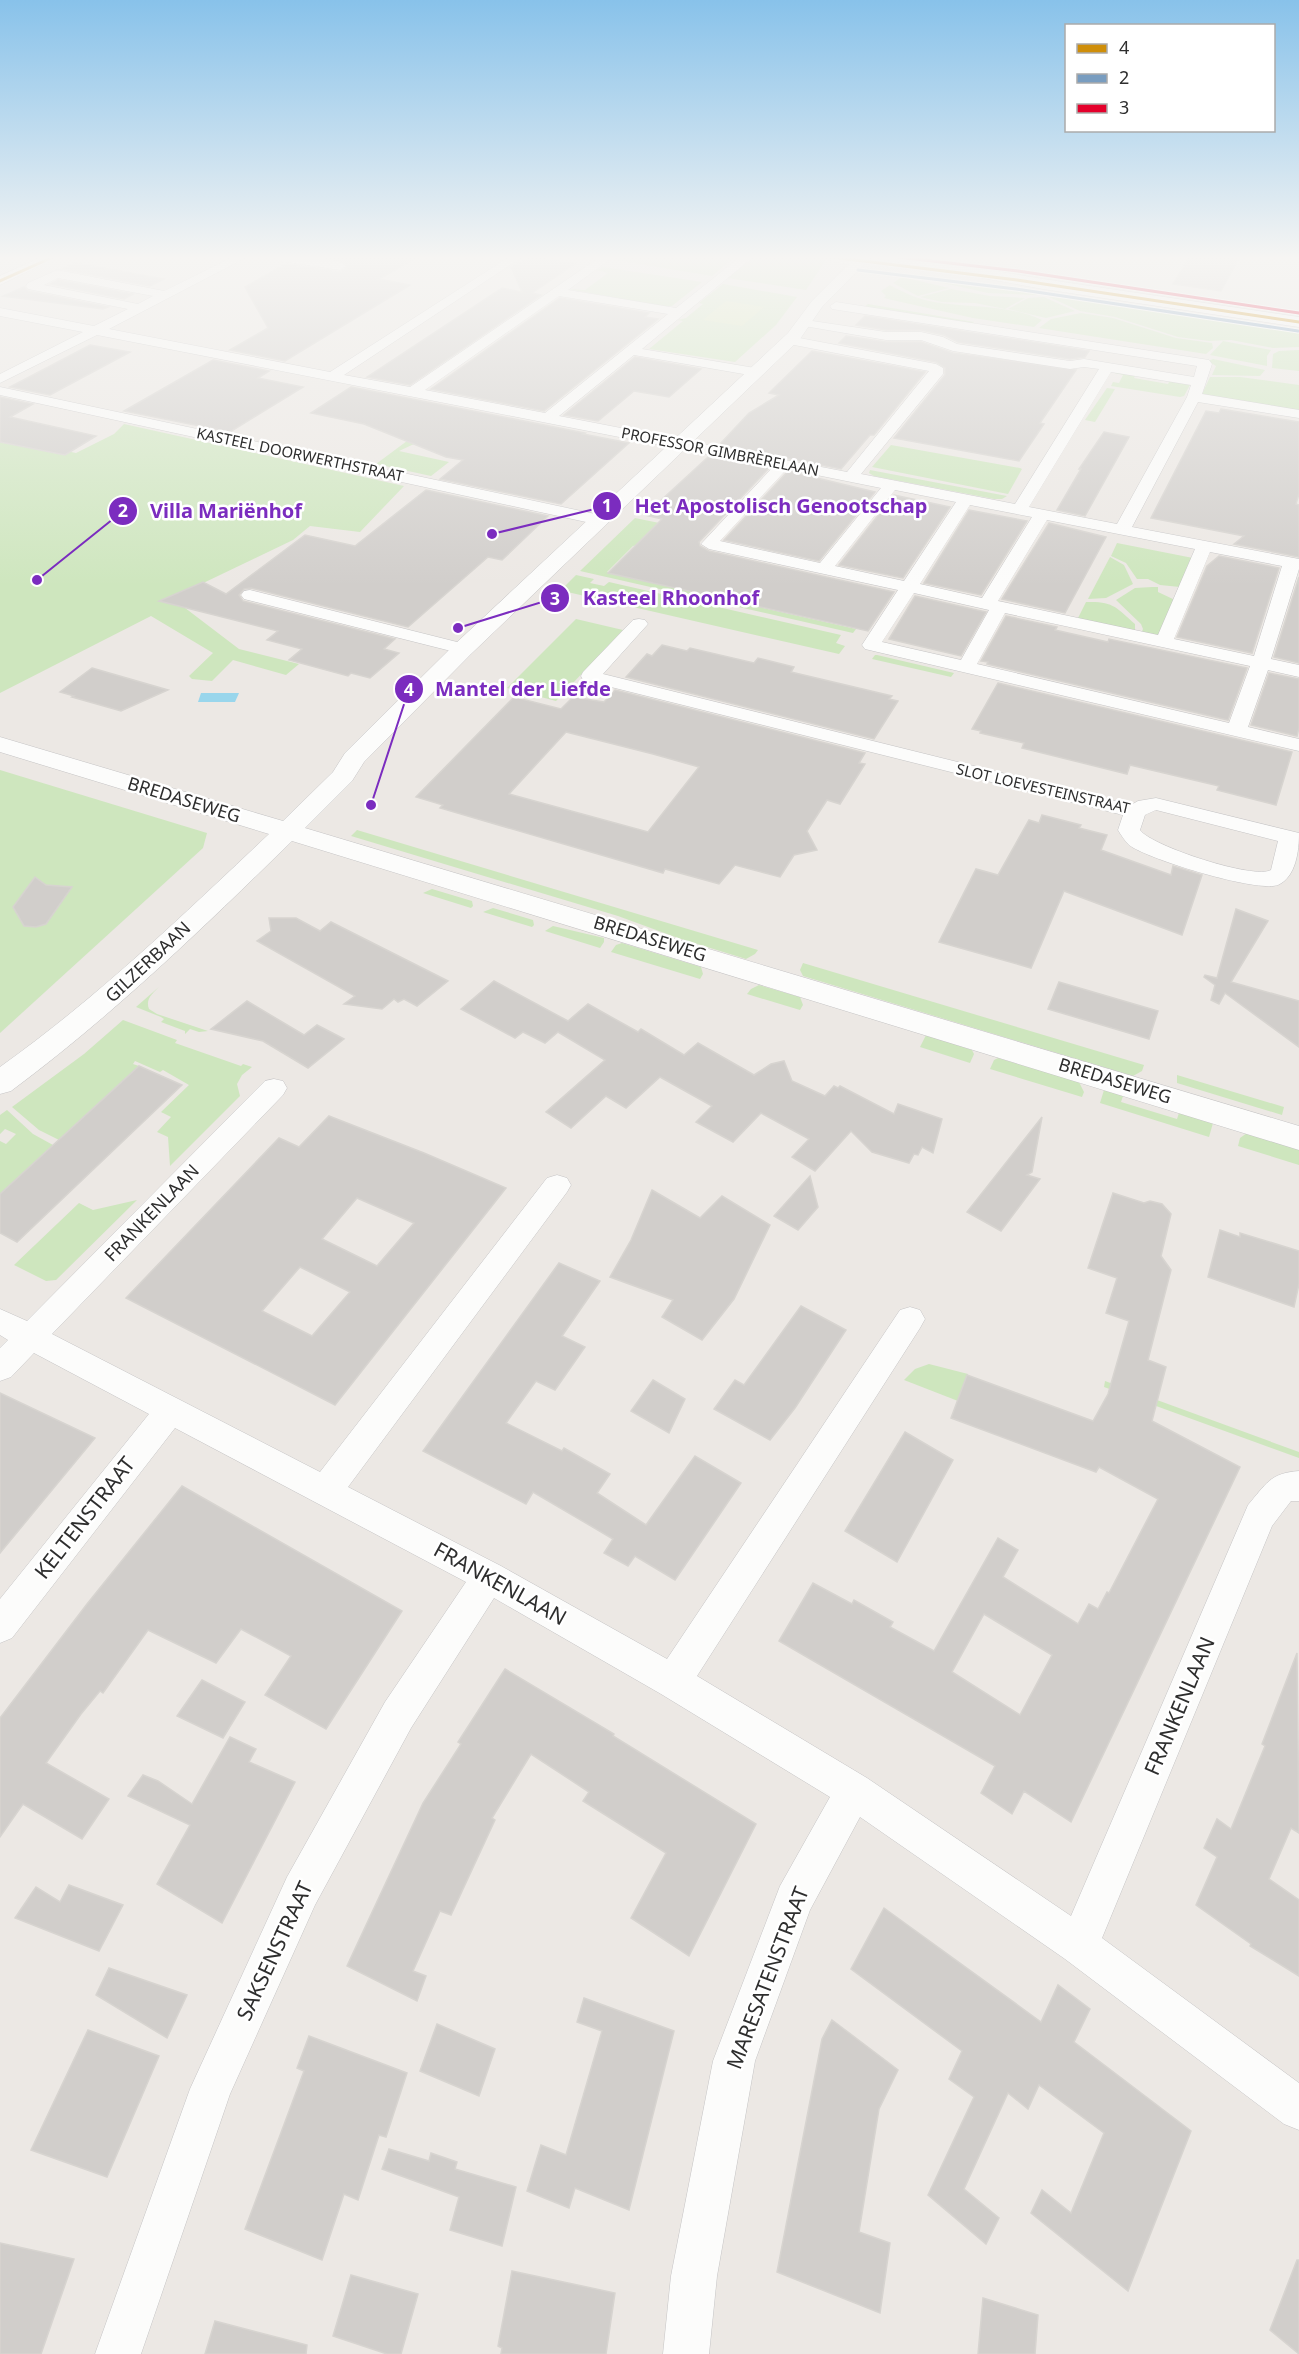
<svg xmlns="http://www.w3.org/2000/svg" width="1299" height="2354" font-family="'Noto Sans',sans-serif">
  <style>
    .green { fill: #cee6be }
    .pitch { fill: #d9eabb }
    .water { fill: #99d6ec }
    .building { fill: #d1cecb; stroke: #d7d4d0; stroke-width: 1.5; fill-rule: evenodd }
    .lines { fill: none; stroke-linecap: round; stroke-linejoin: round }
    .street-casing { stroke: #c5c4c5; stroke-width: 1 }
    .secondary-casing { stroke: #c5c4c5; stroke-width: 1 }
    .street { fill: #fcfcfb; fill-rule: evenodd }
    .secondary { fill: #fcfcfb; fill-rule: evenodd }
    .bus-1-casing { stroke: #fff; stroke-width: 5 }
    .bus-2-casing { stroke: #fff; stroke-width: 5 }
    .bus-3-casing { stroke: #fff; stroke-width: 5 }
    .bus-1 { stroke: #cf8e09; stroke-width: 3 }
    .bus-2 { stroke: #799dc0; stroke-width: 3 }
    .bus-3 { stroke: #e4002b; stroke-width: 3 }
    .labels { text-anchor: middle; stroke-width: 5; stroke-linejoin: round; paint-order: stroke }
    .far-street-label { font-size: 15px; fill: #2e2e2e; stroke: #fff }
    .street-label { font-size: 18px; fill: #2e2e2e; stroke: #fff }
    .near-street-label { font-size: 21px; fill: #2e2e2e; stroke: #fff }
    .leader { fill: none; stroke: #7b2cbf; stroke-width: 2 }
    .callout-dot { fill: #7b2cbf; stroke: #fff; stroke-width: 2 }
    .mark-label { font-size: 18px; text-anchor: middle; font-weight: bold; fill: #fff }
    .callout-label { font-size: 20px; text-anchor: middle; font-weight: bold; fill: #7b2cbf; stroke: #fff; stroke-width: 5; stroke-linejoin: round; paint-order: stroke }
  </style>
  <rect width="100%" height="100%" fill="#ece8e4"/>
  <g class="green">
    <path d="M621,257H735L712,276L615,260Z"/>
    <path d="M750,257H811L826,260L806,290L727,278L753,258Z"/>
    <path d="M603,267L702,282L672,306H659L569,289L585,290L608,273L597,270Z"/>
    <path d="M914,274L1033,290L1037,295L988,293L912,276Z"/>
    <path d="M902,277L949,288L918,296L893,283Z"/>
    <path d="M723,284L797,297L776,325L735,362L649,349L683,321L678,320L686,318L703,304L699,303Z"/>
    <path d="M890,285C904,293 918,299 934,302C969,308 1009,304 1042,320L1034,327L973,318L892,300L884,298L886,296L881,291Z"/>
    <path d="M951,289L990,296L1025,298L1005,309L975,303L942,302L920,297Z"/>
    <path d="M1044,297L1075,311L1046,318L1008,309L1028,298Z"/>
    <path d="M1049,297L1104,300L1299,329V347L1273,348L1231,340L1209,341L1178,337L1115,317L1080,311Z"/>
    <path d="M868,304L974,322L971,325L864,307Z"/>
    <path d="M1081,313L1113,318L1176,338L1212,343L1213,348L1206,354L1039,328L1051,319Z"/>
    <path d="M1223,341L1271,350L1267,356V366L1210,355Z"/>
    <path d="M1299,350V371L1272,368L1273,354L1279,351Z"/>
    <path d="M1213,359L1265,370L1260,376L1212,375L1216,366L1208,361Z"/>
    <path d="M1122,372L1136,374L1134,378L1168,384L1170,380L1191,383L1184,396L1180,397L1111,386L1113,382L1119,383L1123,375L1114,373Z"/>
    <path d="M1210,377H1240L1299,385V411L1202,394Z"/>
    <path d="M1107,388L1115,389L1095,422L1085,420Z"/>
    <path d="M124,424L404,486L360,532L310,526L293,540L172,598L239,649L299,664L286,675L233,660L212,681L192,679L189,676L213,653L151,616L0,693V437L76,453L114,434Z"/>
    <path d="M407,441L414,444L399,451L449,462L431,476L376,464Z"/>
    <path d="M891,445L1020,468L1022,469L1008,494L872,467Z"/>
    <path d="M870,470L1007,496L1002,499H994L874,476L869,473Z"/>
    <path d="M635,518L703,532L633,546L607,572L747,604L764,584L763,608L856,629L853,633L580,571Z"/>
    <path d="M1117,543L1193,558L1180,587L1160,585L1148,579H1137L1126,563L1111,556Z"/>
    <path d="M1110,557L1124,565L1133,584L1106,598L1088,599Z"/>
    <path d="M576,575L594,579L590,583L604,586L609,582L841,635L836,643L845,646L839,654L563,591L550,601Z"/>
    <path d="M1152,587H1158V592L1175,600L1158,638L1141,634L1143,629L1141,624L1116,600L1135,588Z"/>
    <path d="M1086,602C1113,601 1116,607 1135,624V633L1077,620Z"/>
    <path d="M576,619L623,630L556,701L507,688Z"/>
    <path d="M875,655H877L954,673L951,677L872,659Z"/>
    <path d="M0,770L207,833L203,848L0,1033Z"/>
    <path d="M357,830L758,950L755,954L746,959L678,938L618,916L351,836Z"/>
    <path d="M432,889L472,901L473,906L471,908L423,893Z"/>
    <path d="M493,908L533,920L534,925L532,927L483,912Z"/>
    <path d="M553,926L604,938V942L600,948L545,931Z"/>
    <path d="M622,943L701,967L703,974L700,979L611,952L616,945Z"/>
    <path d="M803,963L1144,1065L1142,1071L1133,1076L803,976L800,970Z"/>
    <path d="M759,985L800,997L803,1005L800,1010L747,994L751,989Z"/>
    <path d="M160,986C153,993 145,999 149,1009L157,1014L208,1031L199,1032L190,1029L185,1034V1031L161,1022L164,1019L161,1017L136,1007Z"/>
    <path d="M123,1020L177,1040L175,1043L241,1066L243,1064L252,1067L242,1075L237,1084L240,1096L170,1166L168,1137L157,1132L171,1117L161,1112L189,1085L163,1070L160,1072L135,1061L133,1064L139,1066L59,1140L39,1130L12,1107L84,1054Z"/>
    <path d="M926,1035L972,1050L974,1054L970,1063L920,1047Z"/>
    <path d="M998,1058L1079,1082L1084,1092L1082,1097L990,1069L994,1060Z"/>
    <path d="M1177,1075L1284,1107L1282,1115L1177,1083Z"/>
    <path d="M1104,1090L1123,1096L1121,1102L1177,1119L1179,1113L1213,1123L1209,1137L1100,1103Z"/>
    <path d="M7,1110L33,1134L53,1145L0,1194V1141L6,1144L16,1134L5,1129L0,1134V1115Z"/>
    <path d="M1247,1133L1299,1149V1165L1238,1146L1240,1138Z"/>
    <path d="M137,1200L56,1280L46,1281L14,1265L79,1203L93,1210Z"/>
    <path d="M929,1364L968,1374L958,1401L904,1380L915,1369Z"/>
    <path d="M1105,1381L1299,1452V1458L1104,1387Z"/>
  </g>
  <path class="pitch" d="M726,301L764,307L742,326L703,320Z"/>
  <path class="water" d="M201,693H239L235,702H198Z"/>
  <g class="building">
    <path d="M325,257H418L379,279L410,285L285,361L230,350L268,328L245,287L285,264L340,272L348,267L341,261Z"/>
    <path d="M531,257L575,264L532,293L541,295L410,385L367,377L502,288L522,292L511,267Z"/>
    <path d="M1190,257H1213L1238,260L1221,291L1173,284Z"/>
    <path d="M75,263L104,268L164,279L150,286L62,269Z"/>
    <path d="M58,280L133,294L124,299L51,284Z"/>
    <path d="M24,287L28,291L108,307L103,309L3,296Z"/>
    <path d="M560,298L649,313L645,317L658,319L544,411L431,389Z"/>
    <path d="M865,316L1089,351L1085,357L1070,359L958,342L944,335L921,330H886L856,325Z"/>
    <path d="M846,336L886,342H921L953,353L1076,370L1040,423L1044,424L1019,461L894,438L945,375V368L936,362L839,343Z"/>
    <path d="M90,345L130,352L50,395L10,387Z"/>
    <path d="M812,351L925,372L874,435H870L841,469L719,445L749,413L779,395L769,393Z"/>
    <path d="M635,357L701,369L669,397L634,391L598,421L564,415Z"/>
    <path d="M213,360L269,371L258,378L303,387L230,432L124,411Z"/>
    <path d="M351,387L585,433L583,434L629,443L561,504L440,479L463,460L446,457L364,424L311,413Z"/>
    <path d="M0,397L33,404L10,417L96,436L65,455L0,442Z"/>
    <path d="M1221,409L1299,422V494L1296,504L1299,505V557L1234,544L1244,536L1151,518L1206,411L1219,413Z"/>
    <path d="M1104,432L1129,437L1085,516L1057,510L1081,469H1079Z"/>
    <path d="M708,457L769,468L699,542L700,546L709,551L894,592L868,631L608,573L662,519L645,515Z"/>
    <path d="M788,471L875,492L819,561L724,540Z"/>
    <path d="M426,490L548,516L502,560L488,557L408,627L251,588L244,589L239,595L243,601L395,639L384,649L399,653L370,678L351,673L348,676L289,660L302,649L267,640L278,631L159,601L203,582L226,594L305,535L355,546Z"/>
    <path d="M894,495L950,507L903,578L839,565Z"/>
    <path d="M969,510L1027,521L981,595L924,583Z"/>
    <path d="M1049,523L1106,537L1065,613L1002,599Z"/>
    <path d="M1219,556L1279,568L1252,653L1177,637L1207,566Z"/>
    <path d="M1299,577V663L1274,657Z"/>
    <path d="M915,596L986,612L961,656L889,639Z"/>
    <path d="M1006,616L1057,627L1055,630L1108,642L1109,639L1247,668L1228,720L987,664L988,662L981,661Z"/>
    <path d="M662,645L687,651L690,648L754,663L758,658L794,667L791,672L892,696L889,699L898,701L874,739L626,677L647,654L652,656Z"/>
    <path d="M92,668L168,690L121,711L72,697L74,696L60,692Z"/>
    <path d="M1269,673L1299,679V728L1297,736L1251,725Z"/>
    <path d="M998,683L1292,752L1276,805L1217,790L1219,786L1130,765L1127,774L1022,748L1024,743L980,733L981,731L972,729Z"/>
    <path d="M615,690L865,753L859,763L865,764L840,804L827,800L807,831L817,850L794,855L780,877L735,865L719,884L665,869L663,873L440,808L443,805L416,797L514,697L561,709L573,697L604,702ZM566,732L653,754L699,767L648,832L509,794Z"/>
    <path d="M1042,815L1081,825L1079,828L1107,835L1101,850L1171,875L1173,866L1202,875L1182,935L1064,891L1031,968L939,942L976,869L998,875L1029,820L1039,823Z"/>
    <path d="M35,877L46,885L72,887L46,924L36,927L24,926L13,907Z"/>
    <path d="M1236,909L1268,921L1231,982L1299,1001V1047L1225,993L1219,1004L1211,1000L1215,985L1204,977L1205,975L1217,978Z"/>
    <path d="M269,918H296L320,931L331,922L448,981L417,1006L404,999L398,1002L394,999L382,1009L344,1004L355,996L257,941L271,931Z"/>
    <path d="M494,981L568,1021L588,1004L638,1032L641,1029L684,1055L698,1043L754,1075L771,1064L784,1061L792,1081L825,1096L834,1086L838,1088L840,1086L894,1114L898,1104L942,1119L933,1153L922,1147L918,1155L914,1154L909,1163L872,1152L851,1131L815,1171L792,1157L809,1139L761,1113L733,1142L696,1122L712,1106L660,1077L626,1108L606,1096L571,1128L546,1112L605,1060L558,1032L545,1043L523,1032L515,1038L461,1009Z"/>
    <path d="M1059,982L1158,1011L1149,1039L1048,1009Z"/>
    <path d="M247,1001L304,1035L317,1025L344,1039L308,1068L263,1041L211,1029Z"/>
    <path d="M139,1066L182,1085L17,1242L0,1233V1194Z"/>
    <path d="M329,1116L424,1153L506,1188L335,1405L126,1298L279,1138L299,1147ZM357,1198L414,1223L377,1266L322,1239ZM300,1267L350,1292L312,1336L262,1311Z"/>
    <path d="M1042,1117L1032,1172L1027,1175L1040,1179L1001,1231L967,1212Z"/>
    <path d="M810,1176L818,1207L798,1230L774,1216Z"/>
    <path d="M652,1190L700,1218L722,1196L770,1225L734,1299L702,1340L662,1317L673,1300L610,1277L631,1240Z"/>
    <path d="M1113,1193L1144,1203L1150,1201L1162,1204L1171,1214L1161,1256L1171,1270L1148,1360L1166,1367L1152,1421L1240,1467L1071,1822L1024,1791L1012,1814L981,1793L995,1766L779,1641L813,1583L852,1604L854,1600L893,1622L890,1627L934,1651L998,1538L1018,1550L1003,1577L1078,1624L1089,1604L1098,1609L1107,1592L1109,1593L1158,1499L1099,1467L1096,1472L951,1418L967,1375L1093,1421L1108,1394L1129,1321L1106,1313L1117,1278L1088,1268ZM984,1614L1052,1655L1020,1715L952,1672Z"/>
    <path d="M1220,1230L1240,1237V1233L1299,1251V1284L1294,1307L1208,1277Z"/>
    <path d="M559,1263L600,1281L562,1336L585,1347L555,1390L536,1381L506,1423L562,1451L564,1448L610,1474L597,1493L646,1525L695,1456L741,1483L675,1580L635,1556L628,1566L604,1553L613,1539L533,1492L526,1504L423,1451Z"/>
    <path d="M801,1306L846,1330L795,1408L770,1440L714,1409L735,1380L744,1385Z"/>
    <path d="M653,1380L685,1399L669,1433L631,1411Z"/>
    <path d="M0,1393L95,1438L0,1553Z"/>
    <path d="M905,1432L953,1460L897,1562L845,1531Z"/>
    <path d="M182,1486L402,1611L326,1729L265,1695L291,1656L241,1629L216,1663L148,1630L103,1693L100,1691L81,1714L46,1763L109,1799L82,1839L23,1804L0,1837V1718L87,1604Z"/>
    <path d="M1297,1653L1299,1833L1291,1828L1269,1879L1299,1900V1976L1250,1946L1251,1944L1196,1905L1217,1857L1204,1848L1217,1819L1231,1829L1265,1746L1262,1744Z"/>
    <path d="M505,1669L614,1734L613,1736L756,1824L689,1956L631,1918L666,1853L583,1801L589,1792L531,1754L492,1818L495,1820L451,1915L440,1911L413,1971L426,1976L417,2001L347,1966L423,1803L461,1744L458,1742Z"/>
    <path d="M202,1680L245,1702L223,1738L177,1716Z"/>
    <path d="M230,1737L256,1749L249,1762L295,1782L222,1923L157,1884L190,1825L128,1796L143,1775L158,1781L192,1804Z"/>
    <path d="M69,1885L123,1905L99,1951L15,1918L36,1887L60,1902Z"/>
    <path d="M884,1908L1041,2022L1058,1985L1090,2009L1074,2042L1191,2131L1128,2291L1031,2213L1042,2190L1071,2213L1104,2133L1039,2085L1028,2109L1008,2093L964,2189L999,2218L986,2244L928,2195L974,2097L949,2079L962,2051L851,1969Z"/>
    <path d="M109,1968L187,1995L167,2038L96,1995Z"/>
    <path d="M584,1998L674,2031L629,2210L575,2188L569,2208L527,2191L541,2145L566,2155L602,2031L577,2022Z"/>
    <path d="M832,2020L898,2070L879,2109L859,2232L890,2243L880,2313L777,2272L822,2039Z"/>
    <path d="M437,2024L495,2049L479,2096L420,2071Z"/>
    <path d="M88,2030L159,2056L107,2177L31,2150Z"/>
    <path d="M309,2036L407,2073L386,2137L379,2135L358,2200L344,2194L322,2260L245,2229L304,2071L297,2068Z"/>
    <path d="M389,2149L429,2161L431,2153L457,2162L455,2169L516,2187L502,2246L450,2230L459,2197L382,2169Z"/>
    <path d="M0,2243L74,2259L41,2354H0Z"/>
    <path d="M1297,2260H1299V2354L1270,2330Z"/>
    <path d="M512,2271L615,2293L606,2354H501L502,2348L498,2346Z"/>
    <path d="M351,2275L418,2294L401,2354H387L333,2336Z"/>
    <path d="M983,2298L1038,2315L1035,2354H978Z"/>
    <path d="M215,2321L307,2345L306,2354H205Z"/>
  </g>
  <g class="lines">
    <g class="street-casing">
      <g id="street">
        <path d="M42,257H57L0,285V276Z"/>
        <path d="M233,257H247L109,329L330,372L509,257H522L344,375L410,387L600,257H613L568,290L676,308L740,257H753L642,349L755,368L762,372L760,375L755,376L634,355L559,416L847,472L929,371L789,344L784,343L782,340L784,337L789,336L936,364L943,368V374L861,474L1015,504L1099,369L1084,367L1070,369L953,351L921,340H886L804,326L799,325L798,322L799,319L886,332H921L943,337L957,344L1070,361L1084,359L1194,377L1197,366L832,309L830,306L836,302L1209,360L1212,364L1202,394L1299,410V418L1198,402L1132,527L1299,559V569L1271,659L1299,665V677L1268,670L1248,727L1299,739V751L865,649L862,645L898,590L709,549L701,544L773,467L97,335L0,383V374L83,332L0,316V308L94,326L128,309L28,289L26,286L28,283L57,270L164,291ZM58,278L153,296L138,304L44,285ZM559,296L668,314L545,413L425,390ZM1111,372L1191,385L1187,397L1117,524L1029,507ZM787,469L881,488L820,563L720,541ZM895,490L956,502L904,581L835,566ZM970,505L1032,517L982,598L920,584ZM1047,520L1195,549L1158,635L998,601ZM1210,552L1282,566L1254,656L1174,639ZM914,593L989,610L961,660L882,642ZM1005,613L1250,666L1229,723L977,664Z"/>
        <path d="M275,257C290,256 335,256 346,266L340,270L281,261Z"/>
        <path d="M825,257H853L865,261C857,267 833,263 825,257Z"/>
        <path d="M0,387L600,515L608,520L600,525L0,395Z"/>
        <path d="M250,590L469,645L472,649L469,653L463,654L244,599L241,595L244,591Z"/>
        <path d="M639,619L645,620L648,624L603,674L1131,805L1138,801L1156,798L1299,833C1299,851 1296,877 1278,885C1258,893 1147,859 1129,845C1125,841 1121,835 1118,830L1123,815L583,680L581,676L583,672L633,620ZM1156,810L1278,841L1271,870C1255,880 1151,846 1140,830L1145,815Z"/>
        <path d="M274,1079L283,1081L287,1088L283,1095L52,1334L320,1472L547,1178L557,1175L567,1178L571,1185L567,1192L348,1487L501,1566L667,1659L900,1310L910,1307L920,1310L925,1319L920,1328L697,1676L867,1778L1071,1916L1248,1505C1266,1484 1270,1473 1299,1471V1501H1291L1272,1526L1102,1938L1299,2083V2130L1284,2124L1065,1959L860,1817L810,1910L755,2061L717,2276L709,2354H663L671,2276L713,2061L780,1886L830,1797L661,1694L494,1598L411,1728L315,1905L230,2094L141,2354H95L190,2089L287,1877L385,1702L466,1582L175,1428L12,1638L0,1643V1599L149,1414L34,1353L11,1377L0,1381V1348L8,1340L0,1335V1309L27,1321L265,1081Z"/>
      </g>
    </g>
    <g class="secondary-casing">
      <g id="secondary">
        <path d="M856,257H871L822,307L800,339L471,654L364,762L352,781L305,828L1299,1126V1150L292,841C202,929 112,1016 11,1091L0,1094V1067C97,998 182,916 269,834L0,752V737L283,821L333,772L345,753L455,644L788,333L812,301Z"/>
        <path d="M883,257H912L1043,279L1299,317V327L1043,289L890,261Z"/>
      </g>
    </g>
    <use href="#street" class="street"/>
    <use href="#secondary" class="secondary"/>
    <g class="bus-1-casing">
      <g id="bus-1">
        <path d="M831,257L1017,280L1299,322"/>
        <path d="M0,281L53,257"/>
      </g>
    </g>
    <g class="bus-2-casing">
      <path id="bus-2" d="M858,270L1016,289L1298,331"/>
    </g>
    <g class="bus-3-casing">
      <path id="bus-3" d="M898,257L1018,271L1299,313"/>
    </g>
    <use href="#bus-1" class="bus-1"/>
    <use href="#bus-2" class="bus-2"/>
    <use href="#bus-3" class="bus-3"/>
  </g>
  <linearGradient id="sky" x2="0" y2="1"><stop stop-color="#88c2ea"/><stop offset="0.44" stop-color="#f6f5f3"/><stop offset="1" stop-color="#f6f5f3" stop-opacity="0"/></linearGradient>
  <rect width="1299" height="586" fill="url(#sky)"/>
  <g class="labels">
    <g class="far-street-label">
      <text transform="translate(720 452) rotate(11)" y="5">PROFESSOR GIMBRÈRELAAN</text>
      <text transform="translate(300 455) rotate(12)" y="5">KASTEEL DOORWERTHSTRAAT</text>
      <text transform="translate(1043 789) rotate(13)" y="5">SLOT LOEVESTEINSTRAAT</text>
    </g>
    <g class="street-label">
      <text transform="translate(184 800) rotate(17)" y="6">BREDASEWEG</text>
      <text transform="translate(650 939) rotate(17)" y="6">BREDASEWEG</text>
      <text transform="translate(148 962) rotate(-43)" y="6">GILZERBAAN</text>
      <text transform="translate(1115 1081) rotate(17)" y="6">BREDASEWEG</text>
      <text transform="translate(152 1213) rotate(-46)" y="6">FRANKENLAAN</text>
    </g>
    <g class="near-street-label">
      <text transform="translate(85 1518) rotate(-52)" y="7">KELTENSTRAAT</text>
      <text transform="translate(500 1584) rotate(29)" y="7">FRANKENLAAN</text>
      <text transform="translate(1180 1706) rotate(-67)" y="7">FRANKENLAAN</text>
      <text transform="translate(275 1951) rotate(-65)" y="7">SAKSENSTRAAT</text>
      <text transform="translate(768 1978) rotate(-69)" y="7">MARESATENSTRAAT</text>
    </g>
  </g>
  <path class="leader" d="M492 534L607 506M37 580L123 511M458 628L555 598M371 805L409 689"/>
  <g class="callout-dot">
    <circle cx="492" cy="534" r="6"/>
    <circle cx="37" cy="580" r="6"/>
    <circle cx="458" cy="628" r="6"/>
    <circle cx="371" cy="805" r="6"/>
    <circle cx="607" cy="506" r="15"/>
    <circle cx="123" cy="511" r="15"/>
    <circle cx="555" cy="598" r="15"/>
    <circle cx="409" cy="689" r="15"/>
  </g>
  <g class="mark-label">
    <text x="607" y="512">1</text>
    <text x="123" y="517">2</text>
    <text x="555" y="605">3</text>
    <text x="409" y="696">4</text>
  </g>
  <g class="callout-label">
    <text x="781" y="513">Het Apostolisch Genootschap</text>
    <text x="226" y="518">Villa Mariënhof</text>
    <text x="671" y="605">Kasteel Rhoonhof</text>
    <text x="523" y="696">Mantel der Liefde</text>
  </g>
  <rect x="1065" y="24" width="210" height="108" fill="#ffffff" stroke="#ababab" stroke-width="1.5"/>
  <rect x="1077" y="44" width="30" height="9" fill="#cf8e09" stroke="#ababab" stroke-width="1.5"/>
  <text x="1119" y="54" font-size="18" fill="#2e2e2e">4</text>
  <rect x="1077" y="74" width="30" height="9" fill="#799dc0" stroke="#ababab" stroke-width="1.5"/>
  <text x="1119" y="84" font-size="18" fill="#2e2e2e">2</text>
  <rect x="1077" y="104" width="30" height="9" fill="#e4002b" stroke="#ababab" stroke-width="1.5"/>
  <text x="1119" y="114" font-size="18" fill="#2e2e2e">3</text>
</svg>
